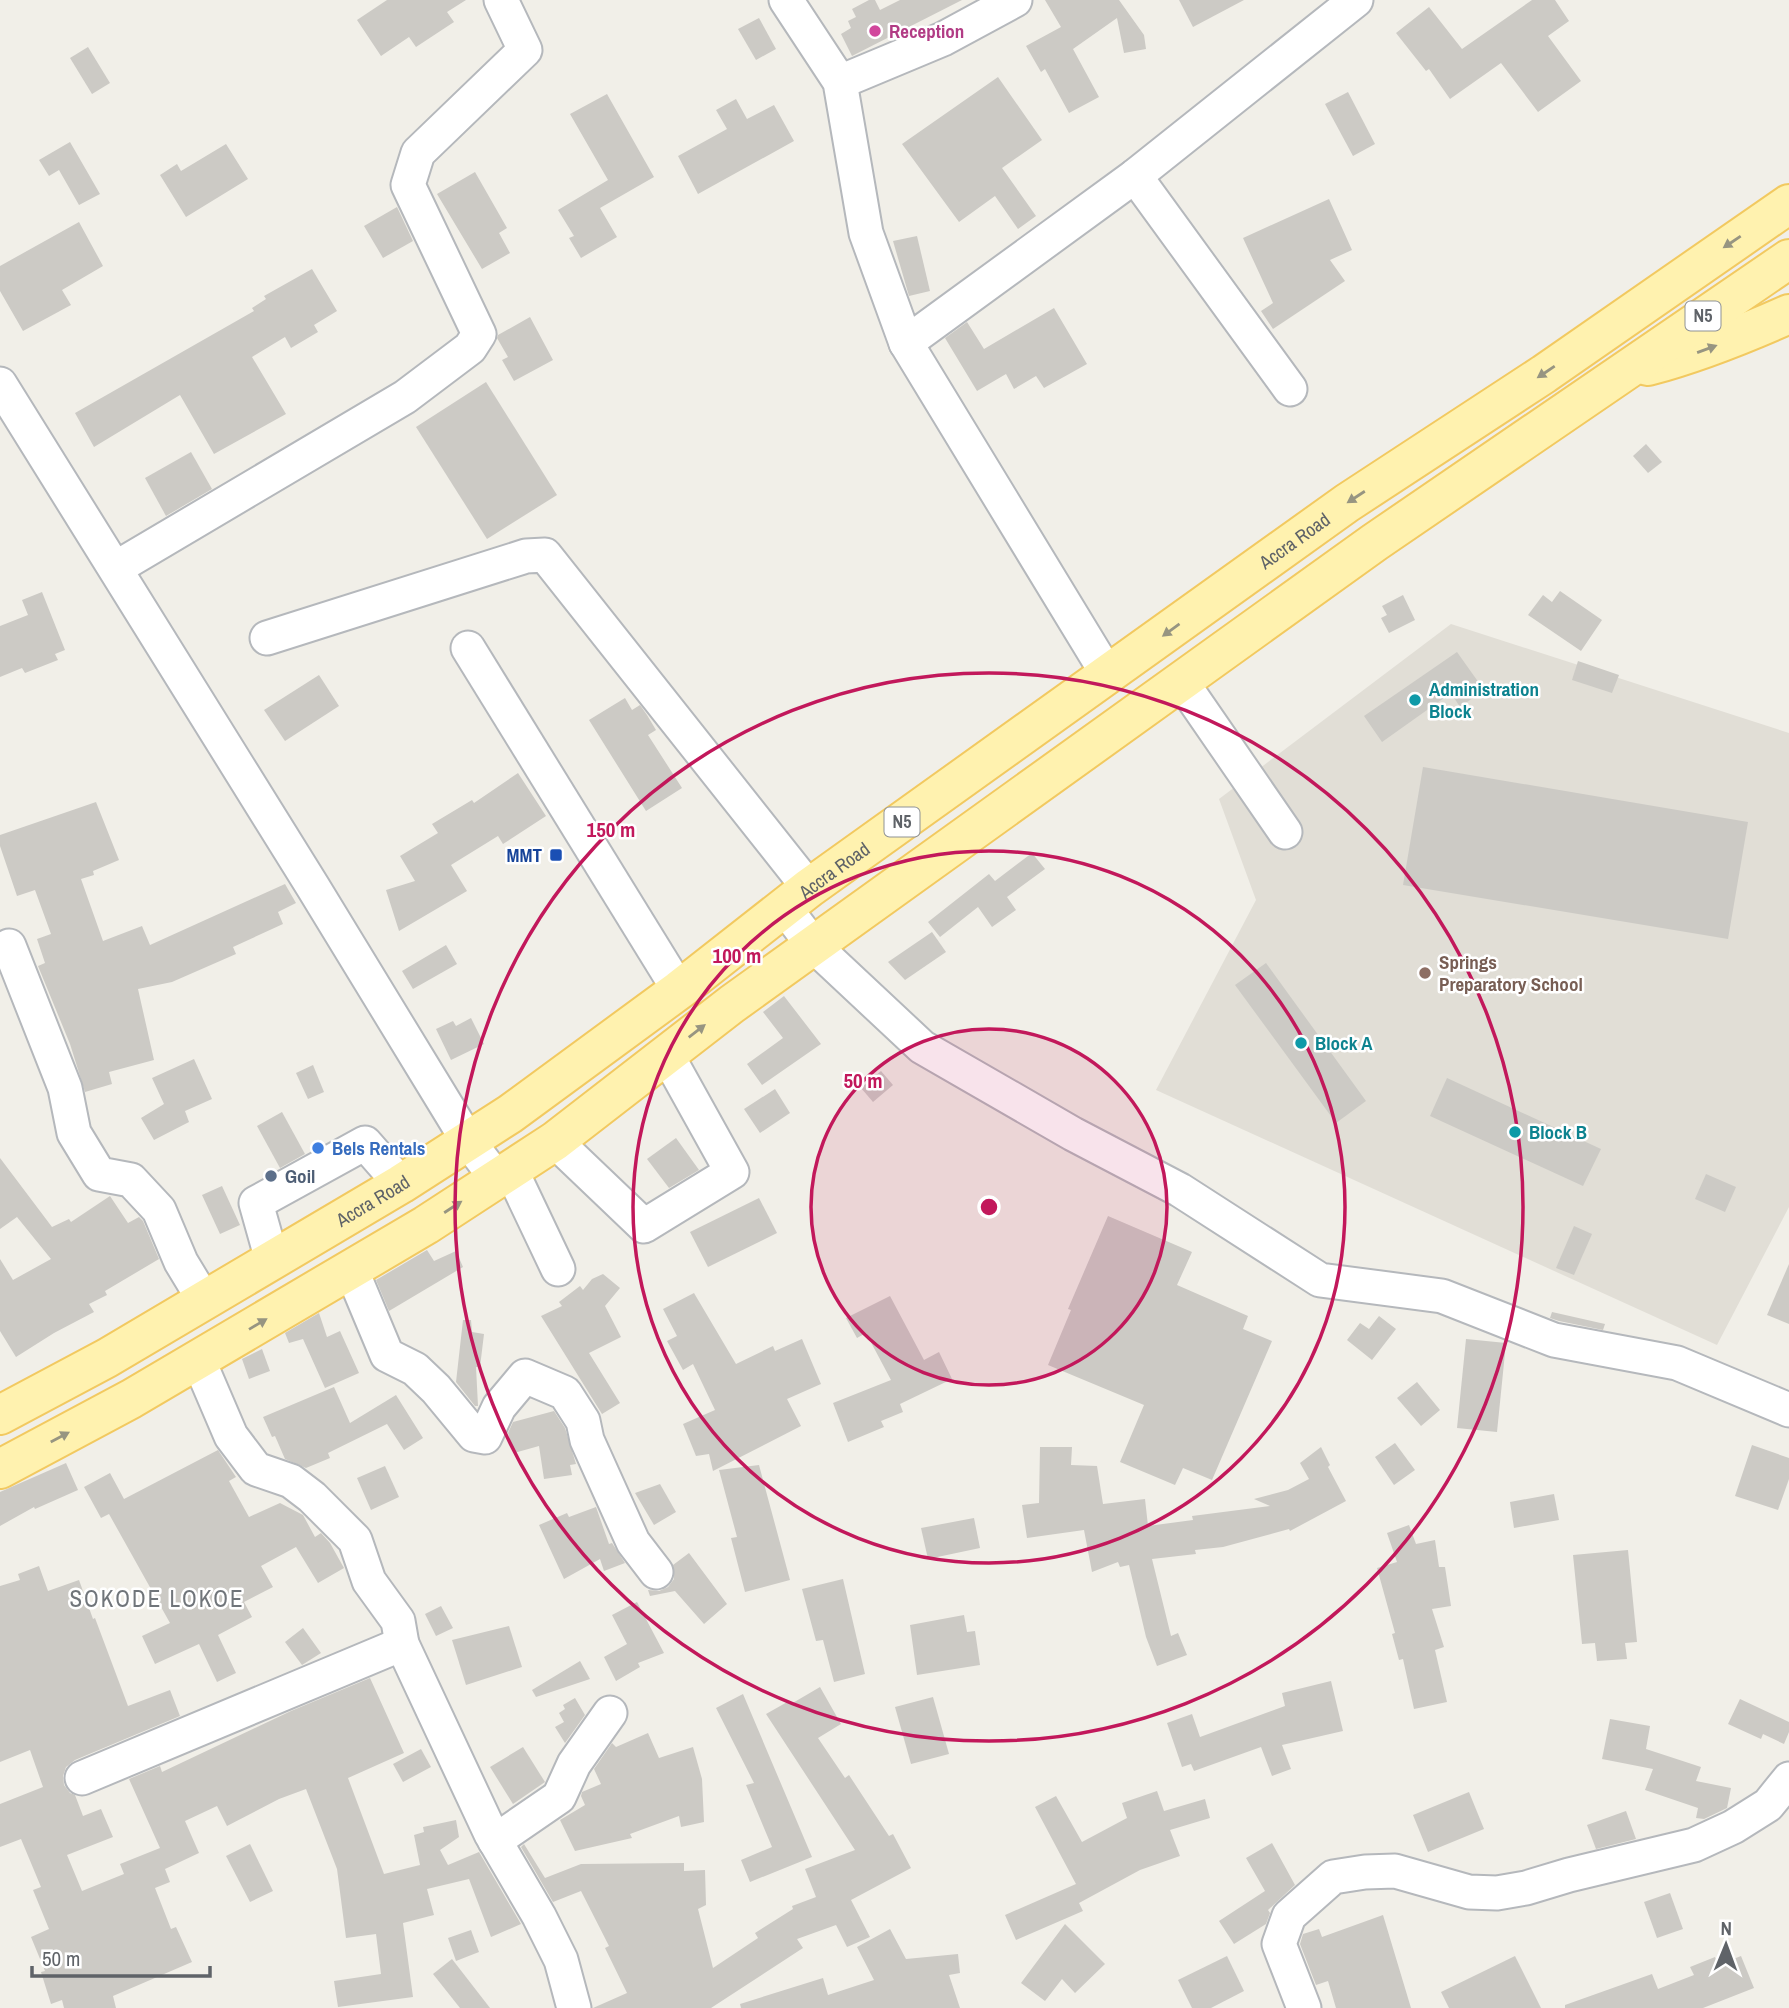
<svg xmlns="http://www.w3.org/2000/svg" width="1789" height="2008" font-family="'Archivo Narrow',sans-serif">
  <style>
    .education { fill: #e1ded6 }
    .building { fill: #cccac5 }
    .lines { fill: none; stroke-linecap: round; stroke-linejoin: round }
    .minor-casing { stroke: #b5b8bc; stroke-width: 37 }
    .major-casing { stroke: #f2c960; stroke-width: 42 }
    .minor { stroke: #fff; stroke-width: 33 }
    .major { stroke: #fff2af; stroke-width: 38 }
    .oneway { fill: #979581 }
    .ring { fill: none; stroke: #c2185b; stroke-width: 3.5 }
    .hotel-dot { fill: #d1479c; stroke: #fff; stroke-width: 2.5 }
    .culture-dot { fill: #0f9aa8; stroke: #fff; stroke-width: 2.5 }
    .transit-dot { fill: #1a4fb4; stroke: #fff; stroke-width: 2.5 }
    .education-dot { fill: #8d6e63; stroke: #fff; stroke-width: 2.5 }
    .shop-dot { fill: #3f7fe0; stroke: #fff; stroke-width: 2.5 }
    .service-dot { fill: #5c6f8a; stroke: #fff; stroke-width: 2.5 }
    .labels { text-anchor: middle; stroke-width: 5; stroke-linejoin: round; paint-order: stroke }
    .shield { fill: #fff; stroke: #8f9295; stroke-width: 2 }
    .shield-label { font-size: 18px; font-weight: bold; fill: #5f6368 }
    .hotel-label { font-size: 19px; font-weight: bold; fill: #b23c85; stroke: #fff; text-anchor: start }
    .street-label { font-size: 19px; fill: #5f6368; stroke: #fff }
    .culture-label { font-size: 19px; font-weight: bold; fill: #0d838f; stroke: #fff; text-anchor: start }
    .transit-label { font-size: 19px; font-weight: bold; fill: #164399; stroke: #fff; text-anchor: end }
    .education-label { font-size: 19px; font-weight: bold; fill: #785e54; stroke: #fff; text-anchor: start }
    .shop-label { font-size: 19px; font-weight: bold; fill: #366cbe; stroke: #fff; text-anchor: start }
    .service-label { font-size: 19px; font-weight: bold; fill: #4e5e75; stroke: #fff; text-anchor: start }
    .quarter-label { font-size: 23px; letter-spacing: 2px; fill: #70757a; stroke: #fff }
    .centre { fill: #c2185b; stroke: #fff; stroke-width: 3.5 }
    .ring-label { font-size: 21px; text-anchor: middle; font-weight: bold; fill: #c2185b; stroke: #fff; stroke-width: 5; stroke-linejoin: round; paint-order: stroke }
  </style>
  <rect width="100%" height="100%" fill="#f1efe8"/>
  <path class="education" d="M1451,624L1789,733V1207L1717,1345L1156,1090L1256,900L1219,799Z"/>
  <g class="building">
    <path d="M387,0H466L447,12L454,22L416,47L409,37L381,56L357,20Z"/>
    <path d="M869,0H875L880,10L900,0H962L852,56L841,34L851,28L848,21L856,17L852,9Z"/>
    <path d="M1045,0H1119L1144,35L1146,49L1124,53L1117,18L1073,49L1099,97L1069,113L1045,69L1041,72L1026,46L1061,27Z"/>
    <path d="M1179,0H1244L1193,27Z"/>
    <path d="M1532,0H1555L1569,21L1548,36L1581,81L1538,112L1501,63L1450,99L1429,69L1426,71L1396,33L1429,7L1462,49Z"/>
    <path d="M759,18L776,49L756,60L738,29Z"/>
    <path d="M88,47L110,83L92,94L70,58Z"/>
    <path d="M998,77L1042,140L1002,168L1036,216L1018,229L995,196L959,222L902,144Z"/>
    <path d="M1348,92L1375,144L1353,156L1325,104Z"/>
    <path d="M607,94L654,177L600,208L617,237L581,258L569,238L574,236L558,210L608,180L570,114Z"/>
    <path d="M736,99L747,119L774,105L794,141L698,194L678,156L727,129L716,110Z"/>
    <path d="M70,142L100,194L79,205L59,170L49,176L39,160Z"/>
    <path d="M226,144L248,179L186,217L160,175L177,164L181,171Z"/>
    <path d="M475,172L507,228L499,233L510,253L482,269L437,194Z"/>
    <path d="M1329,199L1352,250L1330,260L1345,281L1273,329L1261,311L1273,303L1243,238Z"/>
    <path d="M397,207L413,241L383,258L364,226Z"/>
    <path d="M79,222L103,266L62,290L71,305L23,331L0,291V266Z"/>
    <path d="M917,236L930,291L909,296L893,241Z"/>
    <path d="M312,269L337,311L314,325L318,332L291,348L285,337L252,357L286,414L214,454L180,395L94,447L75,413L254,311L252,308L266,299L264,296Z"/>
    <path d="M1054,308L1087,364L1044,388L1036,376L1014,389L1006,374L977,391L945,338L967,322L984,349Z"/>
    <path d="M530,317L553,360L514,381L502,360L508,357L497,338L498,335Z"/>
    <path d="M486,382L557,495L487,539L416,427Z"/>
    <path d="M1646,444L1662,462L1648,473L1633,456Z"/>
    <path d="M191,452L212,489L166,516L145,478Z"/>
    <path d="M1560,591L1602,620L1581,651L1528,615L1543,595L1552,602Z"/>
    <path d="M42,592L65,650L55,654L58,660L25,673L22,668L0,677V626L28,615L22,600Z"/>
    <path d="M1403,595L1415,620L1389,633L1381,618L1387,615L1382,606Z"/>
    <path d="M1457,652L1484,690L1460,707L1451,693L1382,742L1364,716Z"/>
    <path d="M1578,661L1619,675L1612,693L1572,680Z"/>
    <path d="M319,675L339,706L285,741L264,710Z"/>
    <path d="M625,698L632,710L640,705L647,715L656,730L648,735L682,788L646,811L589,720Z"/>
    <path d="M1423,767L1748,822L1728,939L1403,885Z"/>
    <path d="M518,773L546,816L503,844L498,836L451,865L467,891L399,931L386,890L415,881L400,856L438,833L432,824L472,800L474,803Z"/>
    <path d="M96,802L119,860L93,871L94,875L81,879L103,941L142,926L150,945L285,884L296,903L278,912L283,924L233,947L236,954L172,982L138,989L154,1060L109,1072L112,1084L85,1092L70,1044L38,966L45,963L37,939L51,934L35,890L17,896L0,846V835Z"/>
    <path d="M1032,853L1045,869L1007,897L1016,910L992,927L978,907L940,937L928,922L989,874L995,881Z"/>
    <path d="M932,932L946,952L905,980L888,962Z"/>
    <path d="M446,945L457,964L413,989L402,971Z"/>
    <path d="M1266,963L1366,1101L1336,1123L1235,985Z"/>
    <path d="M784,996L821,1044L762,1085L747,1064L783,1038L763,1012Z"/>
    <path d="M471,1018L484,1044L451,1060L436,1029L453,1021L456,1026Z"/>
    <path d="M194,1059L212,1099L185,1111L189,1122L154,1140L141,1118L164,1104L152,1078Z"/>
    <path d="M313,1065L324,1092L308,1099L296,1073Z"/>
    <path d="M881,1071L893,1085L873,1102L861,1088Z"/>
    <path d="M1447,1078L1601,1149L1583,1186L1430,1116Z"/>
    <path d="M775,1089L790,1113L760,1133L744,1109Z"/>
    <path d="M282,1112L305,1154L280,1168L257,1126Z"/>
    <path d="M676,1138L699,1170L669,1188L647,1159Z"/>
    <path d="M0,1158L52,1227L69,1219L71,1222L110,1196L128,1223L139,1217L143,1221L159,1259L105,1291L107,1295L89,1304L94,1312L54,1333L16,1357L0,1331V1259L13,1280L51,1259L17,1217L0,1229Z"/>
    <path d="M1706,1174L1736,1187L1725,1212L1695,1199Z"/>
    <path d="M222,1186L240,1225L220,1234L202,1195Z"/>
    <path d="M759,1198L777,1233L708,1267L690,1232Z"/>
    <path d="M1108,1216L1192,1252L1177,1285L1248,1316L1243,1329L1272,1341L1212,1480L1183,1468L1175,1485L1120,1462L1144,1405L1048,1365L1071,1310L1068,1309Z"/>
    <path d="M1574,1226L1592,1234L1574,1275L1556,1268Z"/>
    <path d="M427,1250L434,1261L456,1251L463,1267L389,1311L376,1280Z"/>
    <path d="M1789,1264V1324L1767,1315Z"/>
    <path d="M603,1274L620,1288L605,1306L621,1337L589,1353L620,1403L602,1414L541,1316L562,1306L559,1302L580,1286L583,1290L592,1279Z"/>
    <path d="M694,1293L736,1364L773,1346L775,1351L802,1339L821,1384L787,1399L801,1426L713,1471L709,1454L696,1456L683,1424L715,1410L693,1364L683,1370L667,1341L677,1336L663,1309Z"/>
    <path d="M890,1296L924,1360L939,1352L952,1379L900,1404L903,1412L881,1421L884,1427L848,1442L833,1403L891,1380L866,1333L857,1338L846,1318Z"/>
    <path d="M1552,1312L1605,1324L1603,1330L1559,1321L1550,1318Z"/>
    <path d="M319,1313L327,1337L340,1331L359,1373L325,1388L303,1339L289,1343L285,1333Z"/>
    <path d="M1379,1316L1396,1329L1372,1360L1347,1340L1360,1323L1369,1329Z"/>
    <path d="M463,1320H471L472,1332L484,1334L480,1367H476L478,1406H475L456,1382Z"/>
    <path d="M1466,1339L1506,1343L1497,1432L1457,1428Z"/>
    <path d="M262,1349L270,1371L249,1379L242,1359Z"/>
    <path d="M1417,1382L1440,1410L1421,1426L1397,1398Z"/>
    <path d="M334,1387L350,1423L396,1395L423,1438L404,1450L387,1424L328,1453L330,1458L306,1468L285,1459L275,1436L272,1437L263,1417Z"/>
    <path d="M554,1411L565,1428L576,1464L570,1465L572,1475L544,1479L539,1446L514,1453L508,1433L513,1422Z"/>
    <path d="M1395,1443L1415,1470L1394,1485L1375,1457Z"/>
    <path d="M1752,1445L1789,1458V1479L1778,1510L1735,1496Z"/>
    <path d="M1040,1447H1072L1071,1465L1097,1466L1103,1504L1145,1499L1148,1526L1193,1520L1192,1516L1270,1506L1254,1499L1288,1490L1309,1479L1300,1463L1321,1447L1330,1465L1328,1467L1346,1501L1290,1531L1289,1529L1223,1547L1195,1550L1196,1554L1152,1559L1171,1636L1178,1633L1187,1655L1157,1666L1146,1637L1129,1565L1120,1567L1118,1562L1092,1572L1084,1530L1027,1538L1022,1505L1039,1503Z"/>
    <path d="M218,1450L236,1477L229,1481L249,1517L280,1503L303,1515L315,1537L321,1533L330,1543L344,1568L318,1583L296,1547L261,1566L273,1587L244,1602L252,1617L218,1635L236,1673L217,1682L199,1644L155,1664L142,1636L170,1623L109,1514L101,1518L84,1487L110,1473L124,1499Z"/>
    <path d="M66,1463L78,1490L35,1509L34,1507L0,1526V1492Z"/>
    <path d="M759,1465L790,1580L745,1592L731,1538L737,1537L719,1470Z"/>
    <path d="M385,1466L399,1497L371,1510L357,1478Z"/>
    <path d="M660,1484L676,1512L654,1525L635,1493Z"/>
    <path d="M1554,1494L1559,1520L1514,1528L1510,1502Z"/>
    <path d="M596,1507L609,1544L612,1543L625,1563L604,1571L600,1559L564,1579L539,1525L567,1513L569,1517Z"/>
    <path d="M974,1518L980,1548L928,1559L921,1528Z"/>
    <path d="M1409,1525L1416,1544L1435,1540L1439,1567H1445L1451,1606L1432,1609L1444,1647L1435,1650L1447,1702L1414,1709L1403,1659L1399,1660L1392,1634L1395,1633L1377,1568L1397,1562L1387,1533Z"/>
    <path d="M1628,1550L1637,1642L1625,1643L1627,1659L1597,1661L1595,1643L1582,1644L1573,1555Z"/>
    <path d="M689,1553L727,1604L704,1624L675,1591L650,1596L648,1590L659,1591L668,1587L674,1579L673,1565Z"/>
    <path d="M39,1566L48,1591L79,1580L93,1619L95,1618L128,1706L170,1690L180,1716L75,1760L66,1767L63,1776L64,1785L70,1793L75,1795L83,1816L101,1809L113,1837L67,1855L82,1891L124,1874L120,1864L160,1848L129,1779L160,1766L162,1772L291,1711L370,1678L404,1753L348,1778L384,1874L420,1865L414,1835L424,1832L423,1827L456,1820L459,1837L440,1850L448,1865L479,1852L521,1924L491,1937L469,1879L427,1889L434,1915L403,1923L413,1997L338,2007L334,1981L381,1974L376,1934L346,1938L337,1869L306,1789L279,1799L227,1826L217,1806L185,1821L199,1853L165,1869L170,1882L155,1888L171,1929L176,1927L192,1962L113,1996L116,2008H64L62,2000L51,2004L41,1972L45,1971L31,1937L49,1929L33,1890L41,1887L21,1839L0,1847V1804L43,1787L30,1750L0,1762V1586L20,1580L18,1574Z"/>
    <path d="M843,1579L865,1674L834,1682L823,1640L816,1641L802,1589Z"/>
    <path d="M637,1602L664,1653L638,1663L640,1667L616,1681L604,1657L627,1644L612,1615Z"/>
    <path d="M441,1606L453,1628L436,1636L425,1614Z"/>
    <path d="M964,1615L967,1632L975,1631L980,1665L917,1675L910,1625Z"/>
    <path d="M509,1626L522,1667L466,1685L452,1640Z"/>
    <path d="M303,1628L321,1653L302,1665L285,1642Z"/>
    <path d="M580,1661L590,1679L536,1697L532,1690Z"/>
    <path d="M1331,1681L1343,1731L1282,1745L1291,1769L1272,1776L1261,1747L1194,1771L1191,1764L1182,1767L1167,1723L1192,1714L1200,1737L1285,1706L1282,1693Z"/>
    <path d="M820,1687L841,1724L818,1738L845,1778L849,1775L889,1836L893,1834L911,1868L851,1900L870,1937L847,1947L836,1925L797,1939L803,1948L711,2008H593L627,1993L605,1948L609,1946L581,1891L553,1902L521,1847L524,1844L545,1878L581,1864L684,1863V1871L705,1870L706,1905L698,1909L713,1968L758,1938L755,1933L793,1909L792,1906L816,1897L805,1869L855,1850L766,1714L789,1701L791,1704Z"/>
    <path d="M743,1694L812,1857L750,1882L741,1860L772,1847L746,1785L754,1783L716,1708Z"/>
    <path d="M933,1697L949,1754L911,1764L895,1707Z"/>
    <path d="M575,1698L585,1715L565,1743L555,1727L564,1722L559,1713L565,1709L563,1705Z"/>
    <path d="M1740,1699L1789,1722V1732L1784,1744L1763,1734L1761,1739L1728,1724Z"/>
    <path d="M1610,1719L1650,1726L1646,1749L1701,1767L1696,1781L1731,1788L1727,1808L1704,1819L1696,1818L1698,1808L1645,1790L1653,1769L1602,1759Z"/>
    <path d="M648,1733L659,1758L693,1747L702,1779L704,1822L681,1827L679,1816L630,1834L632,1838L575,1851L560,1820L585,1805L581,1796L582,1792L601,1784L594,1769L612,1743L616,1747Z"/>
    <path d="M523,1747L545,1782L513,1804L490,1767Z"/>
    <path d="M421,1749L431,1767L403,1782L393,1764Z"/>
    <path d="M1157,1791L1164,1811L1205,1799L1210,1818L1170,1830L1180,1856L1140,1870L1079,1903L1083,1911L1016,1940L1005,1915L1076,1884L1035,1807L1056,1796L1082,1842L1127,1818L1122,1803Z"/>
    <path d="M1469,1792L1484,1829L1428,1852L1413,1815Z"/>
    <path d="M1626,1811L1636,1839L1596,1849L1587,1825Z"/>
    <path d="M1272,1843L1295,1885L1268,1910L1270,1913L1266,1924L1234,1944L1219,1921L1265,1891L1246,1858Z"/>
    <path d="M250,1844L273,1891L250,1902L226,1856Z"/>
    <path d="M1670,1893L1683,1929L1657,1938L1644,1902Z"/>
    <path d="M1383,1915L1411,2008H1336L1328,1981L1316,1985L1300,1944L1303,1934L1319,1929L1322,1937Z"/>
    <path d="M1065,1924L1105,1964L1075,1993L1062,1979L1045,2001L1021,1983Z"/>
    <path d="M890,1929L906,1959L958,1954L960,1973L949,1975L960,2008H741L740,2004L823,1978L828,1995L874,1980L857,1947Z"/>
    <path d="M471,1930L479,1952L456,1961L448,1938Z"/>
    <path d="M1227,1956L1244,1991L1211,2008H1192L1178,1980Z"/>
    <path d="M1515,1956L1541,2008H1449L1441,1992Z"/>
    <path d="M1741,1956L1754,1988L1703,2008H1565V2005L1652,1974L1658,1989L1694,1975L1690,1967L1715,1957L1718,1965Z"/>
    <path d="M452,1959L490,2008H460L433,1974Z"/>
  </g>
  <g class="lines">
    <g class="minor-casing">
      <g id="minor">
        <path d="M786,0L840,82L866,233L906,343L1108,675"/>
        <path d="M840,82L943,39L1015,0"/>
        <path d="M1135,176L1290,389"/>
        <path d="M906,343L1135,176L1356,0"/>
        <path d="M0,384L313,887L468,1141L497,1179"/>
        <path d="M116,568L405,397L470,348L479,334L408,185L418,153L525,50L501,0"/>
        <path d="M267,638L526,556L545,555L809,888"/>
        <path d="M468,648L679,990"/>
        <path d="M1181,681L1285,832"/>
        <path d="M784,907L813,945L922,1047L1073,1134L1180,1190L1320,1280L1442,1296L1554,1340L1677,1363L1789,1410"/>
        <path d="M9,946L65,1088L74,1133L99,1174L131,1180L159,1210L181,1262L204,1300"/>
        <path d="M555,1141L644,1226L732,1172L667,1055"/>
        <path d="M511,1170L558,1269"/>
        <path d="M272,1260L256,1203L365,1143L401,1184"/>
        <path d="M351,1269L387,1355L415,1369L436,1389L474,1435L485,1437L499,1407L525,1376L565,1393L583,1421L587,1440L633,1542L656,1572"/>
        <path d="M198,1359L231,1436L256,1469L291,1481L312,1497L355,1540L369,1581L398,1621L402,1644L491,1834L539,1916L561,1960L574,2008"/>
        <path d="M82,1778L402,1644"/>
        <path d="M495,1841L559,1797L574,1764L610,1713"/>
        <path d="M1304,2008L1279,1944L1289,1916L1333,1877L1365,1872L1395,1871L1469,1892L1497,1893L1526,1888L1569,1875L1694,1845L1733,1827L1768,1805L1789,1779"/>
      </g>
    </g>
    <g class="major-casing">
      <g id="major">
        <path d="M1648,366C1697,353 1742,335 1789,314"/>
        <path id="s1" d="M0,1415L107,1358L401,1184L510,1114L679,990L809,888L1347,503L1544,374L1789,204"/>
        <path d="M0,1469L131,1399L426,1225L555,1141L732,1004L1375,542L1789,259"/>
      </g>
    </g>
    <use href="#minor" class="minor"/>
    <use href="#major" class="major"/>
  </g>
  <defs><path id="oneway-solid" d="M-6-.8H1V-3.2L6.5 0L1 3.2V.8H-6Z" transform="scale(1.75)"/></defs>
  <g class="oneway">
    <use href="#oneway-solid" transform="translate(1732 242) rotate(146)"/>
    <use href="#oneway-solid" transform="translate(1707 349) rotate(-20)"/>
    <use href="#oneway-solid" transform="translate(1546 372) rotate(146)"/>
    <use href="#oneway-solid" transform="translate(1356 497) rotate(147)"/>
    <use href="#oneway-solid" transform="translate(1171 630) rotate(144)"/>
    <use href="#oneway-solid" transform="translate(697 1031) rotate(-38)"/>
    <use href="#oneway-solid" transform="translate(453 1207) rotate(-33)"/>
    <use href="#oneway-solid" transform="translate(258 1324) rotate(-31)"/>
    <use href="#oneway-solid" transform="translate(60 1437) rotate(-28)"/>
  </g>
  <circle cx="989" cy="1207" r="178" fill="#c2185b" fill-opacity=".12"/>
  <g class="ring">
    <circle cx="989" cy="1207" r="178"/>
    <circle cx="989" cy="1207" r="356"/>
    <circle cx="989" cy="1207" r="534"/>
  </g>
  <circle class="hotel-dot" cx="875" cy="31" r="7"/>
  <g class="culture-dot">
    <circle cx="1415" cy="700" r="7"/>
    <circle cx="1301" cy="1043" r="7"/>
    <circle cx="1515" cy="1132" r="7"/>
  </g>
  <rect class="transit-dot" x="549" y="848" width="14" height="14" rx="3.5"/>
  <circle class="education-dot" cx="1425" cy="973" r="7"/>
  <circle class="shop-dot" cx="318" cy="1148" r="7"/>
  <circle class="service-dot" cx="271" cy="1176" r="7"/>
  <g class="labels">
    <g class="shield">
      <rect x="1685.5" y="301.5" width="35" height="29" rx="5"/>
      <rect x="884.5" y="807.5" width="35" height="29" rx="5"/>
    </g>
    <g class="shield-label">
      <text x="1703" y="322">N5</text>
      <text x="902" y="828">N5</text>
    </g>
    <g class="hotel-label">
      <text x="889" y="38">Reception</text>
    </g>
    <g class="street-label">
      <text dy="7" stroke="none"><textPath href="#s1" startOffset="1564">Accra Road</textPath></text>
      <text dy="7" stroke="none"><textPath href="#s1" startOffset="998">Accra Road</textPath></text>
      <text dy="7" stroke="none"><textPath href="#s1" startOffset="430">Accra Road</textPath></text>
    </g>
    <g class="culture-label">
      <text x="1429" y="696">Administration<tspan x="1429" dy="22">Block</tspan></text>
      <text x="1315" y="1050">Block A</text>
      <text x="1529" y="1139">Block B</text>
    </g>
    <g class="transit-label">
      <text x="542" y="862">MMT</text>
    </g>
    <g class="education-label">
      <text x="1439" y="969">Springs<tspan x="1439" dy="22">Preparatory School</tspan></text>
    </g>
    <g class="shop-label">
      <text x="332" y="1155">Bels Rentals</text>
    </g>
    <g class="service-label">
      <text x="285" y="1183">Goil</text>
    </g>
    <g class="quarter-label">
      <text x="157" y="1607">SOKODE LOKOE</text>
    </g>
  </g>
  <circle cx="989" cy="1207" r="10" class="centre"/>
  <g class="ring-label">
    <text x="611" y="837">150 m</text>
    <text x="737" y="963">100 m</text>
    <text x="863" y="1088">50 m</text>
  </g>
  <g transform="translate(1726 1945) rotate(1)" stroke="#ffffff" stroke-width="5" paint-order="stroke">
  <path d="M0-5L12 26L0 18L-12 26Z" fill="#5f6368"/>
  <text y="-10" font-size="19" font-weight="bold" text-anchor="middle" fill="#5f6368">N</text>
  </g>
  <path d="M32 1966v10h178v-10" fill="none" stroke="#5f6368" stroke-width="3.5"/>
  <text x="42" y="1966" font-size="21" fill="#5f6368" stroke="#ffffff" stroke-width="5" paint-order="stroke">50 m</text>
</svg>
